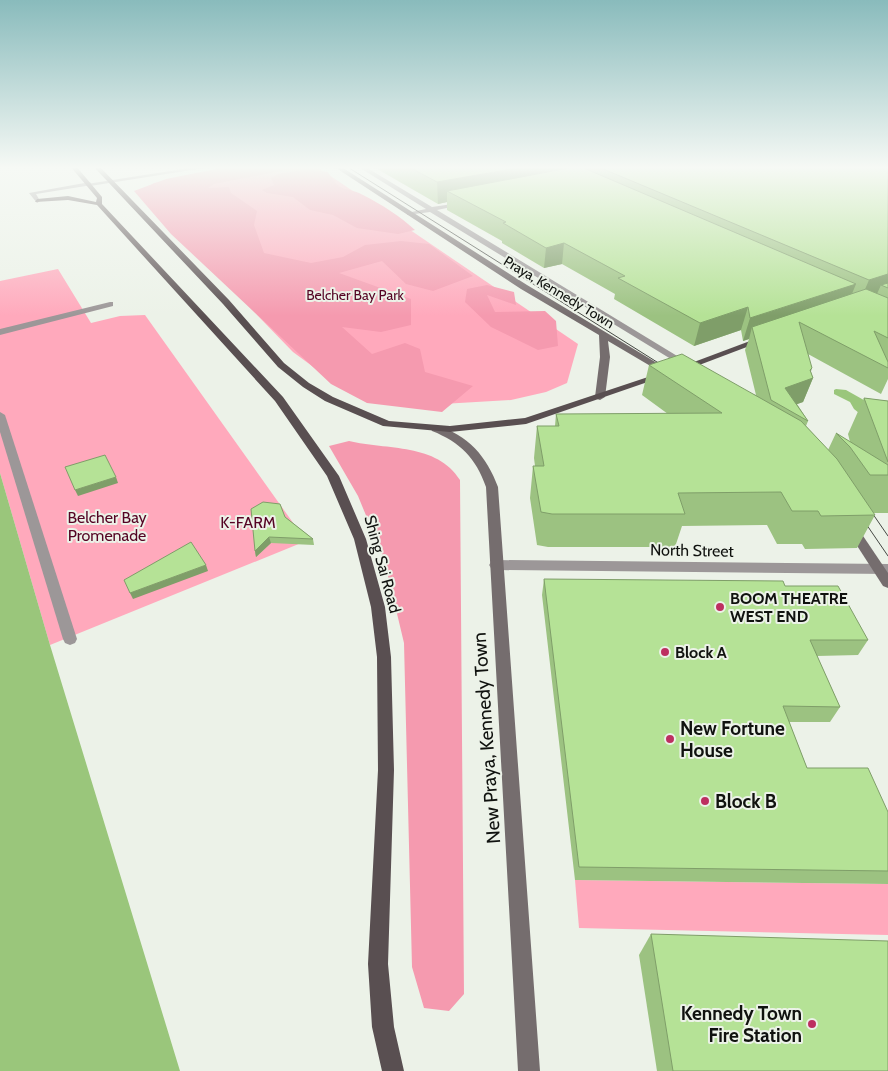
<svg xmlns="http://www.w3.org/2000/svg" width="888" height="1071" font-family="Cabin,sans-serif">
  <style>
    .green { fill: #ffa9bc }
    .forest { fill: #f59aaf }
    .water { fill: #9ac67b }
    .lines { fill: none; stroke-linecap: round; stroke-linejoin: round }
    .pedestrian { fill: #9c9798; fill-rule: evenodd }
    .minor { fill: #9c9798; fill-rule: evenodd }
    .tertiary { fill: #9c9798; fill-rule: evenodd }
    .secondary { fill: #756d6e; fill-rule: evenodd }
    .primary { fill: #594f51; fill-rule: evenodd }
    .tram { stroke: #454843; stroke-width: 1 }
    .wall { fill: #9cc281 }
    .shaded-wall { fill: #7f9e69 }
    .building { fill: #b5e296; stroke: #7f9e69 }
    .poi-dot { fill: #bd2f60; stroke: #ecf2e8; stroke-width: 2 }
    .labels { text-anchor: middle; stroke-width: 4; stroke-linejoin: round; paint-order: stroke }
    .far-street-label { font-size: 14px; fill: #10120f; stroke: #ecf2e8 }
    .far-park-label { font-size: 14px; fill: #550424; stroke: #ecf2e8 }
    .park-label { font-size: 16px; fill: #550424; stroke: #ecf2e8 }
    .street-label { font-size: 16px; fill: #10120f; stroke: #ecf2e8 }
    .poi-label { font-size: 16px; font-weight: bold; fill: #10120f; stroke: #ecf2e8; text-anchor: start }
    .near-poi-label { font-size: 19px; font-weight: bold; fill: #10120f; stroke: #ecf2e8; text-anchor: start }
    .near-street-label { font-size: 19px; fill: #10120f; stroke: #ecf2e8 }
  </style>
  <rect width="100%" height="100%" fill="#ecf2e8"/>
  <g class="green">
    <path d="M259,166H316L578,344L567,383L546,392L511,400L442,404L323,374L293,352L138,192L154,183Z"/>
    <path d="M58,269L91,323L120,316L145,315L306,541L50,645L0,473V281Z"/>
    <path d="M575,880L888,884V935L579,928Z"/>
  </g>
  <g class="forest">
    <path d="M231,166H289L281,171L214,184L208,188L229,187L231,193L257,211L254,225L264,253L311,263L343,257L365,245L401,241L429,244L473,276L433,291L406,284L382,261L339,273L411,299V325L381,332L342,327L372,354L405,343L420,349L425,372L473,386L442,412L367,403L331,384L171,234L134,191L166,179Z"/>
    <path d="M308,169L328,172C342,195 344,185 363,195C381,204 401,217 415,230L398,234L357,228L333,215L310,210L293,197L267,193L262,190L274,185L271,178L279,174Z"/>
    <path d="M487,285L514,292L516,305L487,295L495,312L545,311L556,321L558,346L538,350L491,327L465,302L467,289Z"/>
    <path d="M349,441C387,450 437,443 460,480L464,994L449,1011L424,1008L412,967L404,643L384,559L358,496L329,446Z"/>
  </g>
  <g class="water">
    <path d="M836,389L846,390L878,408L859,413L854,409L850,402L834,394V390Z"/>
    <path d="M0,473L50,645L180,1071H0Z"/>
  </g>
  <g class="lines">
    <g class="pedestrian">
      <path d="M110,302H113V306L0,335V329Z"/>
      <path d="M0,412L5,415L77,639L75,643L70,645L65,643L63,639L0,432Z"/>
    </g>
    <g class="minor">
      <path d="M90,182L92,185L36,194L40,201L37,203L29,193Z"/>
      <path d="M496,560L888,564V574L496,570L491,568L489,565L491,562Z"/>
    </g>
    <g class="tertiary">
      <path d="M202,166H217L90,186L87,184Z"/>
      <path d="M357,166H364L432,207L466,202V204L437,210L692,365L687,368L684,367L430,212L407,215V213L426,209Z"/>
    </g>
    <g class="secondary">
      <path d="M333,166H340L527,285L672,372L667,375L664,374L608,341L610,357L605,397L600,400L597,399L595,397L600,357L599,335L521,289Z"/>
      <path d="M436,426C468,434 487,457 498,487L540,1071H518L486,487C476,458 460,442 432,431L431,429Z"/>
      <path d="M851,523L855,524L888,573V588L883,586L845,527Z"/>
    </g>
    <g class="primary">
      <path d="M70,166H76L102,197V204L283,397L339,476L366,539L385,607L391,657L394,770L388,964L394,1027L404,1071H382L372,1027L368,964L378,770L377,657L371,607L354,539L327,476L275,401L97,205L68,200L35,202L37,199L68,196L96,202L97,198Z"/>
      <path d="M93,166H99L229,300L284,363L309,383L333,397L389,421L450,426L525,418L660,373L665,376L526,424L450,432L383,426L325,401L303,387L278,367L223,304Z"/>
      <path d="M758,338L765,340L686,370H680L678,368Z"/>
    </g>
    <g class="tram">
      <path d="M346,166L668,369"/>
      <path d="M866,504L888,536"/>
      <path d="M860,515L888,556"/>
    </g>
  </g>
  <g class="wall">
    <path d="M130,166H165L154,168L133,167Z"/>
    <path d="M372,166H568V168L579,166H888V379L881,394L808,354L811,372L813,378L803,402L797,404L808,421L806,426L828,450L836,433L850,442L848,434L864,398L888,401V513H873L875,515L857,548L805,549L802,544H777L767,525L682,526L675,547H548L537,545L530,498L533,466H535L534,458L537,426H555L556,414H668L642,395L649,365L756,395L745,350L749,339L743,341L741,330L694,346L614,299L615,294L562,264L544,268L502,243V241L447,210V202L438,204Z"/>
    <path d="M285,517L313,539L314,545L271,543L256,557L255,551Z"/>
    <path d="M544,579L785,586L868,640L858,655L817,656L840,707L830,722H789L807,768L888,812V884L575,880L542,595Z"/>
    <path d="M651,934L888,1071H657L639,955Z"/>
  </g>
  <g class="shaded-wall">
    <path d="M154,166H165L154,168Z"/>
    <path d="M529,166H568L567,179L447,191V202L438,204L437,182Z"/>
    <path d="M564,243L562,264L544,268L546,248Z"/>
    <path d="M888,274V288L881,285L876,296L860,301L869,280Z"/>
    <path d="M856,284L847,306L752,327L749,339L743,341L750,318Z"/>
    <path d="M748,307L741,330L694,346L700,323Z"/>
    <path d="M812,368L808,380L813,378L803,402L786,408L785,388Z"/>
    <path d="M116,477L118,483L78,496L75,490Z"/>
    <path d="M269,537L271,543L256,557L255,551Z"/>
    <path d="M206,565L208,571L133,599L130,593Z"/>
  </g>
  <g class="building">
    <path d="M407,166H529L437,182Z"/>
    <path d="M579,166L856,284L750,318L748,307L700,323L618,278L625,276L564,243L546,248L503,223L506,222L447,191Z"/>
    <path d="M596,166H888V274L869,280Z"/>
    <path d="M888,283V288L881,285Z"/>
    <path d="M866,289L888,298V338L874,331L888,362V368L799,322L812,368L810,370L813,378L785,388L808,421L771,400L752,327Z"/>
    <path d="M682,354L801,421L837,459L875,515L821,516L818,511H792L781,492L678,493L685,514H552L541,512L533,466H544L537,426H559L556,414L722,413L649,365Z"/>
    <path d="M864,398L888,401V462Z"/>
    <path d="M836,433L888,465V475H870L850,447Z"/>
    <path d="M105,455L116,477L75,490L65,467Z"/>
    <path d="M263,502L280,504L285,517L313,539L269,537L255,551L251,509Z"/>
    <path d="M191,542L206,565L130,593L124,580Z"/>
    <path d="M544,579L783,581L785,586H838L868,640H810L840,707L783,706L807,768H868L888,812V871L579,867Z"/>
    <path d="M651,934L888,941V1071H673Z"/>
  </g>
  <linearGradient id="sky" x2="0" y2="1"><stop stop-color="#89bbbc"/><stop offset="0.53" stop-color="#f6f9f5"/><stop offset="1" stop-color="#f6f9f5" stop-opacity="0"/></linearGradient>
  <rect width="888" height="316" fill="url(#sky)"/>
  <g class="poi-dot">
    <circle cx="720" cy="607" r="5"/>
    <circle cx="665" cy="652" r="5"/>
    <circle cx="670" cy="739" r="5"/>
    <circle cx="705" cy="801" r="5"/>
    <circle cx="812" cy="1024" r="5"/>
  </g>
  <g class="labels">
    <g class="far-street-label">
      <text transform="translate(559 292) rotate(31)" y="5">Praya, Kennedy Town</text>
    </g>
    <g class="far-park-label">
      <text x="355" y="300">Belcher Bay Park</text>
    </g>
    <g class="park-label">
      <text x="107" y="523">Belcher Bay<tspan x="107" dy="18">Promenade</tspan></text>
      <text x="248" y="528">K-FARM</text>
    </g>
    <g class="street-label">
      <text transform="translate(692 550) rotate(1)" y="6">North Street</text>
      <text transform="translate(383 564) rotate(75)" y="6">Shing Sai Road</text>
    </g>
    <g class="poi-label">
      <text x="730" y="604">BOOM THEATRE<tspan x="730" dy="18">WEST END</tspan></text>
      <text x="675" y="658">Block A</text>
    </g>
    <g class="near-poi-label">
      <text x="680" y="735">New Fortune<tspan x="680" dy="22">House</tspan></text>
      <text x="715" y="808">Block B</text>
      <text x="802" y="1020" text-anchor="end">Kennedy Town<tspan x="802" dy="22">Fire Station</tspan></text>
    </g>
    <g class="near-street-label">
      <text transform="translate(486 738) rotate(-94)" y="7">New Praya, Kennedy Town</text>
    </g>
  </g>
</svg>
